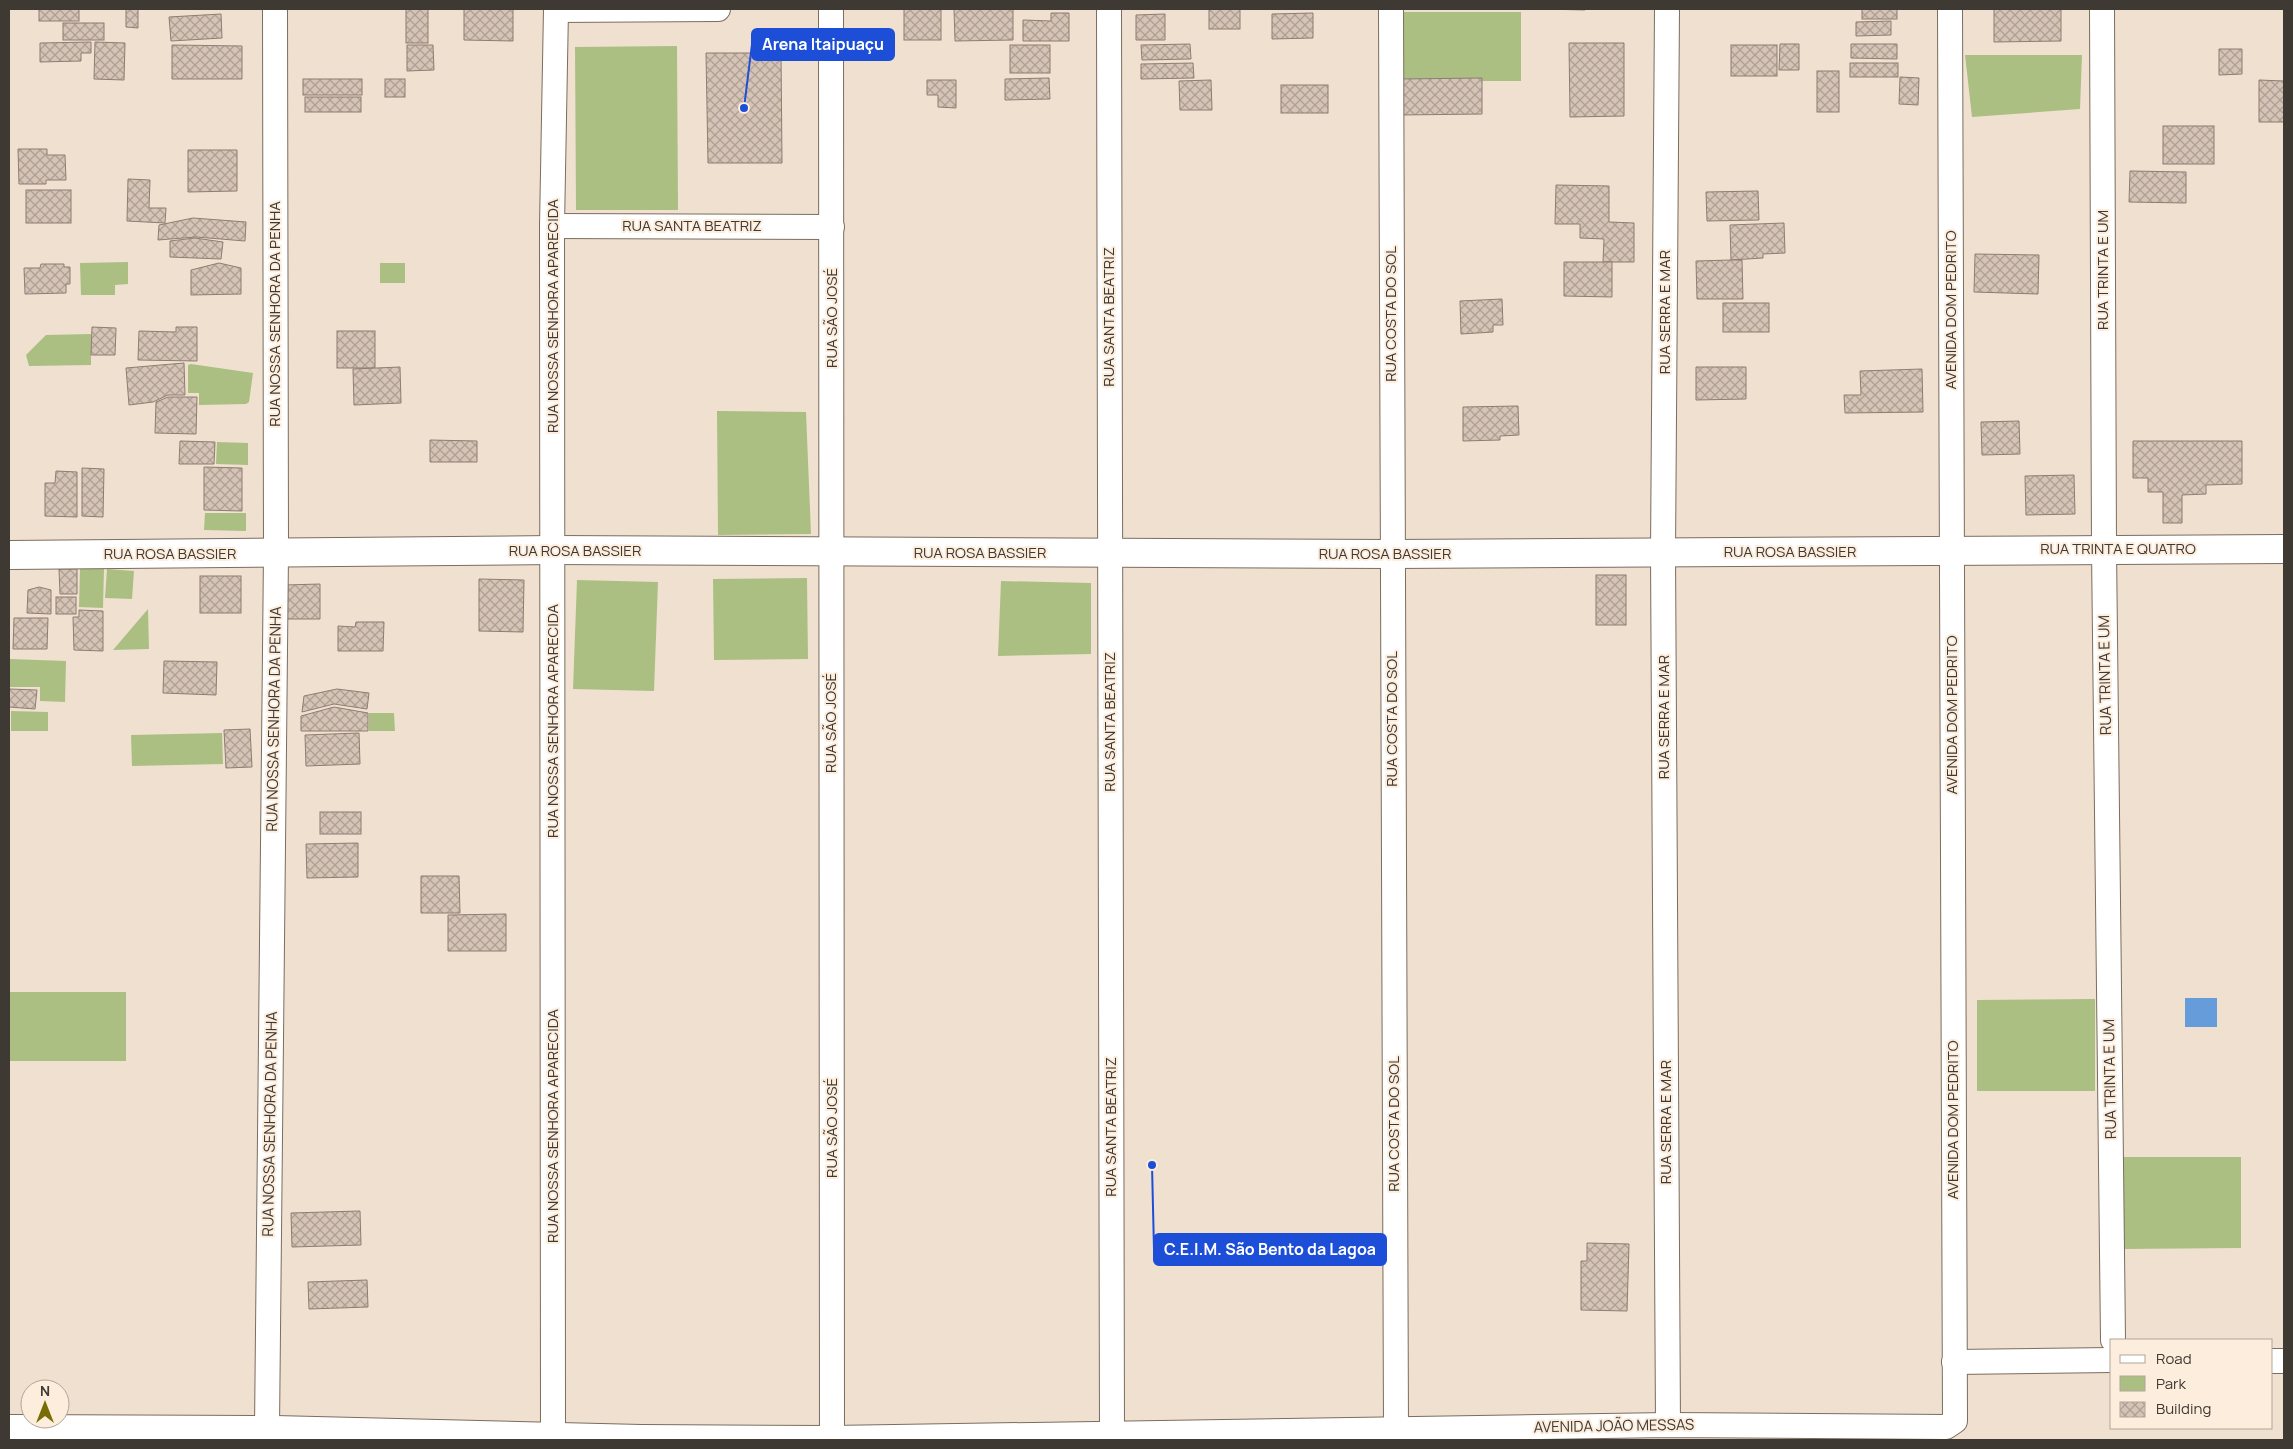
<svg xmlns="http://www.w3.org/2000/svg" width="2293" height="1449" font-family="Manrope,sans-serif">
  <style>
    .green { fill: #abbf82 }
    .water { fill: #679cda }
    .building { fill: url(#building-cross-hatch); stroke: #8e7d71 }
    .lines { fill: none; stroke-linecap: round; stroke-linejoin: round }
    .street-casing { stroke: #7b6d5f; stroke-width: 26 }
    .secondary-casing { stroke: #7b6d5f; stroke-width: 30 }
    .street { stroke: #fff; stroke-width: 24 }
    .secondary { stroke: #fff; stroke-width: 28 }
    .labels { text-anchor: middle; stroke-width: 4; stroke-linejoin: round; paint-order: stroke }
    .street-label { font-size: 15px; fill: #3f3933; stroke: #fdeddd }
    .leader { fill: none; stroke: #1d4ed8; stroke-width: 2 }
    .callout-dot { fill: #1d4ed8; stroke: #fdeddd; stroke-width: 2 }
    .callout { fill: #1d4ed8; stroke: #1d4ed8; stroke-width: 2 }
    .callout-label { font-size: 16px; text-anchor: middle; font-weight: bold; fill: #fff }
  </style>
  <defs>
    <pattern id="building-cross-hatch" width="8" height="8" patternUnits="userSpaceOnUse" patternTransform="scale(1.25)"><rect width="8" height="8" fill="#d5c3b6"/><path d="M0 0l8 8M0 8l8-8" fill="none" stroke="#ae9f95"/></pattern>
  </defs>
  <rect width="100%" height="100%" fill="#f0e0d0"/>
  <g class="green">
    <rect x="1404" y="12" width="117" height="69"/>
    <path d="M677,46L678,210H576L575,47Z"/>
    <path d="M1965,55H2082L2080,109L1972,117Z"/>
    <path d="M128,262V284L115,285V295H81L80,263Z"/>
    <rect x="380" y="263" width="25" height="20"/>
    <path d="M91,334V365L29,366L26,355L46,335Z"/>
    <path d="M191,364L253,373L249,402L246,404L199,405V393H188V365Z"/>
    <path d="M717,411L806,412L811,534L718,535Z"/>
    <path d="M217,442L248,443V465L216,464Z"/>
    <path d="M205,513H246V531L204,530Z"/>
    <path d="M80,569H104L103,608L79,607Z"/>
    <path d="M107,569L134,571L132,599L105,598Z"/>
    <path d="M807,578L808,659L714,660L713,579Z"/>
    <path d="M577,580L658,582L654,691L573,689Z"/>
    <path d="M1001,581L1091,583V654L998,656Z"/>
    <path d="M148,609L149,649L113,650Z"/>
    <path d="M10,659L66,661L65,702L40,701V687H9Z"/>
    <path d="M11,711L48,712V731H11Z"/>
    <path d="M369,713H394L395,731H369Z"/>
    <path d="M222,733L223,764L132,766L131,735Z"/>
    <rect x="9" y="992" width="117" height="69"/>
    <path d="M2095,999V1091H1977V1000Z"/>
    <path d="M2123,1157H2241V1248L2123,1249Z"/>
  </g>
  <rect class="water" x="2185" y="998" width="32" height="29"/>
  <g class="building">
    <rect x="39" y="9" width="40" height="12"/>
    <path d="M126,9H138V28L126,27Z"/>
    <rect x="406" y="9" width="22" height="34"/>
    <path d="M464,9H513V41L464,40Z"/>
    <rect x="904" y="9" width="37" height="31"/>
    <path d="M954,9H1013V40L955,41Z"/>
    <rect x="1209" y="9" width="31" height="20"/>
    <path d="M1544,9H1585V10Z"/>
    <rect x="1862" y="9" width="35" height="10"/>
    <path d="M1994,9H2061V41L1994,42Z"/>
    <path d="M1051,13H1069V41H1023V20L1051,21Z"/>
    <path d="M1313,13V38L1272,39V14Z"/>
    <path d="M221,14L222,38L171,41L169,17Z"/>
    <path d="M1165,14V40H1136V15Z"/>
    <path d="M1891,21V35L1856,36V22Z"/>
    <rect x="63" y="23" width="41" height="17"/>
    <path d="M91,42V53H81V61L40,62V43Z"/>
    <path d="M95,42L125,43L124,80L94,79Z"/>
    <path d="M1569,43H1624V116L1570,117Z"/>
    <path d="M1190,44L1191,59L1142,60L1141,45Z"/>
    <path d="M1780,44H1799V70H1779Z"/>
    <path d="M1851,44H1897V59L1851,58Z"/>
    <path d="M172,45L242,46V79H172Z"/>
    <path d="M407,45H433L434,70L407,71Z"/>
    <rect x="1010" y="45" width="40" height="28"/>
    <rect x="1731" y="45" width="46" height="31"/>
    <path d="M2219,49H2242V74L2219,75Z"/>
    <path d="M706,53H781L782,163H708Z"/>
    <path d="M1193,63L1194,78L1141,79V64Z"/>
    <rect x="1850" y="63" width="48" height="14"/>
    <rect x="1817" y="71" width="22" height="41"/>
    <path d="M1900,77L1919,78L1918,105L1899,104Z"/>
    <path d="M1049,78L1050,99L1005,100V79Z"/>
    <path d="M1482,78V114L1400,115V79Z"/>
    <rect x="303" y="79" width="59" height="16"/>
    <rect x="385" y="79" width="20" height="18"/>
    <path d="M927,80H956V108L938,107V95H927Z"/>
    <path d="M1211,80L1212,110H1180L1179,81Z"/>
    <path d="M2259,80L2284,81V122H2259Z"/>
    <rect x="1281" y="85" width="47" height="28"/>
    <rect x="305" y="97" width="56" height="15"/>
    <rect x="2163" y="126" width="51" height="38"/>
    <path d="M18,149H47V155H65L66,180H46V184H19Z"/>
    <path d="M188,150H237V191L188,192Z"/>
    <path d="M2130,171L2186,172V203L2129,202Z"/>
    <path d="M128,179L150,180L149,208H166L165,223L127,221Z"/>
    <path d="M1556,185L1609,186V222L1634,223V262H1603L1604,239L1580,238V224H1555Z"/>
    <rect x="26" y="190" width="45" height="33"/>
    <path d="M1758,191L1759,220L1707,221L1706,192Z"/>
    <path d="M193,218L246,222L245,241L196,237L158,240L159,225Z"/>
    <path d="M1784,223L1785,253L1763,254V258L1731,260L1730,225Z"/>
    <path d="M195,238L223,242L221,259L170,257V241Z"/>
    <path d="M1975,254L2039,255L2038,294L1974,292Z"/>
    <path d="M1731,260H1742L1743,299H1697L1696,261Z"/>
    <path d="M1564,262H1612V297L1564,296Z"/>
    <path d="M219,263L241,268V294L191,295V270Z"/>
    <path d="M41,264H64V267H70V284H66V293L25,294L24,268H40Z"/>
    <path d="M1502,299L1503,325H1493V332L1461,334L1460,301Z"/>
    <rect x="1723" y="303" width="46" height="29"/>
    <path d="M92,327L116,328L115,355H91Z"/>
    <path d="M176,327H197V361L138,360L139,331L176,332Z"/>
    <rect x="337" y="331" width="38" height="37"/>
    <path d="M184,363L185,395H168L153,402L129,405L126,368Z"/>
    <path d="M400,367L401,403L354,405L353,369Z"/>
    <path d="M1696,367H1746V399L1696,400Z"/>
    <path d="M1922,369L1923,412L1845,413L1844,395H1861L1860,371Z"/>
    <path d="M168,397H197L196,434L155,433L156,402Z"/>
    <path d="M1518,406L1519,435L1500,436V440L1463,441V407Z"/>
    <path d="M2019,421L2020,454L1982,455L1981,422Z"/>
    <path d="M430,440L477,441V462H430Z"/>
    <path d="M180,441L215,442L214,464H179Z"/>
    <path d="M2133,441H2242V484L2206,485V494L2182,495V523H2163V492H2148V478H2133Z"/>
    <path d="M204,467L242,468V511L204,510Z"/>
    <path d="M82,468L104,469L103,517L82,516Z"/>
    <path d="M56,471L77,472V517L45,516V483H55Z"/>
    <path d="M2074,475L2075,514L2026,515L2025,476Z"/>
    <path d="M59,569H77V594H60Z"/>
    <rect x="1596" y="575" width="30" height="50"/>
    <rect x="200" y="576" width="41" height="37"/>
    <path d="M479,579L524,580L523,632L479,631Z"/>
    <path d="M320,584V619H286L285,585Z"/>
    <path d="M39,587L51,590V614L27,613L28,590Z"/>
    <rect x="56" y="597" width="20" height="17"/>
    <path d="M79,610L103,611V651L74,650L73,617H79Z"/>
    <path d="M14,618H48L47,649H13Z"/>
    <path d="M356,622H384L383,651H338V626L355,627Z"/>
    <path d="M164,661L217,662L216,695L163,693Z"/>
    <path d="M9,689L37,690L35,709L9,707Z"/>
    <path d="M337,689L369,693L367,709L334,704L302,712L304,696Z"/>
    <path d="M334,707L368,713V731H301V716Z"/>
    <path d="M250,729L252,767L226,768L224,730Z"/>
    <path d="M359,733L360,764L306,766L305,735Z"/>
    <rect x="320" y="812" width="41" height="22"/>
    <path d="M358,843V877L307,878L306,844Z"/>
    <path d="M421,876H459L460,913H421Z"/>
    <path d="M506,914V951H448V915Z"/>
    <path d="M360,1211L361,1245L292,1247L291,1213Z"/>
    <path d="M1587,1243L1629,1244L1627,1311L1581,1310V1261H1587Z"/>
    <path d="M367,1280L368,1307L309,1309L308,1282Z"/>
  </g>
  <g class="lines">
    <g class="street-casing">
      <g id="street">
        <path d="M831,9L832,1438"/>
        <path d="M1109,9L1112,1435"/>
        <path d="M1391,9L1396,1429"/>
        <path d="M1667,9L1663,553L1668,1425"/>
        <path d="M2102,9L2104,549L2113,1340"/>
        <path d="M556,10L718,9"/>
        <path d="M552,226L832,227"/>
        <path d="M2272,1361H2284"/>
        <path d="M1954,1362L2112,1360"/>
        <path d="M9,1427L275,1428L641,1437L832,1438L1668,1425L1946,1427L1955,1421L1950,9"/>
        <path d="M267,1428L276,553L275,9"/>
        <path d="M553,1440L552,226L556,9"/>
      </g>
    </g>
    <g class="secondary-casing">
      <path id="secondary" d="M9,555L553,550L1392,554L2284,549"/>
    </g>
    <use href="#street" class="street"/>
    <use href="#secondary" class="secondary"/>
  </g>
  <g class="labels">
    <g class="street-label">
      <text x="692" y="231">RUA SANTA BEATRIZ</text>
      <text transform="translate(2103 270) rotate(-90)" y="5">RUA TRINTA E UM</text>
      <text transform="translate(1951 310) rotate(-90)" y="5">AVENIDA DOM PEDRITO</text>
      <text transform="translate(1665 312) rotate(-90)" y="5">RUA SERRA E MAR</text>
      <text transform="translate(275 314) rotate(-90)" y="5">RUA NOSSA SENHORA DA PENHA</text>
      <text transform="translate(1391 314) rotate(-90)" y="5">RUA COSTA DO SOL</text>
      <text transform="translate(553 316) rotate(-90)" y="5">RUA NOSSA SENHORA APARECIDA</text>
      <text transform="translate(1109 317) rotate(-90)" y="5">RUA SANTA BEATRIZ</text>
      <text transform="translate(832 318) rotate(-90)" y="5">RUA SÃO JOSÉ</text>
      <text x="2118" y="554">RUA TRINTA E QUATRO</text>
      <text x="575" y="556">RUA ROSA BASSIER</text>
      <text x="1790" y="557">RUA ROSA BASSIER</text>
      <text x="980" y="558">RUA ROSA BASSIER</text>
      <text x="170" y="559">RUA ROSA BASSIER</text>
      <text x="1385" y="559">RUA ROSA BASSIER</text>
      <text transform="translate(2105 675) rotate(-91)" y="5">RUA TRINTA E UM</text>
      <text transform="translate(1952 715) rotate(-90)" y="5">AVENIDA DOM PEDRITO</text>
      <text transform="translate(1664 717) rotate(-90)" y="5">RUA SERRA E MAR</text>
      <text transform="translate(274 719) rotate(-89)" y="5">RUA NOSSA SENHORA DA PENHA</text>
      <text transform="translate(1392 719) rotate(-90)" y="5">RUA COSTA DO SOL</text>
      <text transform="translate(553 721) rotate(-90)" y="5">RUA NOSSA SENHORA APARECIDA</text>
      <text transform="translate(1110 722) rotate(-90)" y="5">RUA SANTA BEATRIZ</text>
      <text transform="translate(831 723) rotate(-90)" y="5">RUA SÃO JOSÉ</text>
      <text transform="translate(2110 1079) rotate(-91)" y="5">RUA TRINTA E UM</text>
      <text transform="translate(1953 1120) rotate(-90)" y="5">AVENIDA DOM PEDRITO</text>
      <text transform="translate(1666 1122) rotate(-90)" y="5">RUA SERRA E MAR</text>
      <text transform="translate(270 1124) rotate(-89)" y="5">RUA NOSSA SENHORA DA PENHA</text>
      <text transform="translate(1394 1124) rotate(-90)" y="5">RUA COSTA DO SOL</text>
      <text transform="translate(553 1126) rotate(-90)" y="5">RUA NOSSA SENHORA APARECIDA</text>
      <text transform="translate(1111 1127) rotate(-90)" y="5">RUA SANTA BEATRIZ</text>
      <text transform="translate(832 1128) rotate(-90)" y="5">RUA SÃO JOSÉ</text>
      <text transform="translate(1614 1426) rotate(-1)" y="5">AVENIDA JOÃO MESSAS</text>
    </g>
  </g>
  <path class="leader" d="M744 108L752 44M1152 1165L1154 1250"/>
  <g class="callout-dot">
    <circle cx="744" cy="108" r="5"/>
    <circle cx="1152" cy="1165" r="5"/>
  </g>
  <g class="callout">
    <rect x="752" y="29" width="142" height="31" rx="5"/>
    <rect x="1154" y="1234" width="232" height="31" rx="5"/>
  </g>
  <g class="callout-label">
    <text x="823" y="50">Arena Itaipuaçu</text>
    <text x="1270" y="1255">C.E.I.M. São Bento da Lagoa</text>
  </g>
  <rect width="2293" height="1449" fill="none" stroke="#3f3933" stroke-width="20"/>
  <rect x="2110" y="1339" width="162" height="90" fill="#fdeddd" stroke="#b1a599"/>
  <rect x="2120" y="1355" width="25" height="8" fill="#ffffff" stroke="#b1a599"/>
  <text x="2156" y="1364" font-size="15" fill="#3f3933">Road</text>
  <rect x="2120" y="1376" width="25" height="15" fill="#abbf82" stroke="#b1a599"/>
  <text x="2156" y="1389" font-size="15" fill="#3f3933">Park</text>
  <rect x="2120" y="1402" width="25" height="15" fill="url(#building-cross-hatch)" stroke="#b1a599"/>
  <text x="2156" y="1414" font-size="15" fill="#3f3933">Building</text>
  <g transform="translate(45 1404)"><circle r="24" fill="#fdeddd" stroke="#b1a599"/>
  <path d="M0-4L9 19L0 12L-9 19Z" fill="#786c06"/>
  <text y="-8" font-size="14" font-weight="bold" text-anchor="middle" fill="#3f3933">N</text>
  </g>
</svg>
